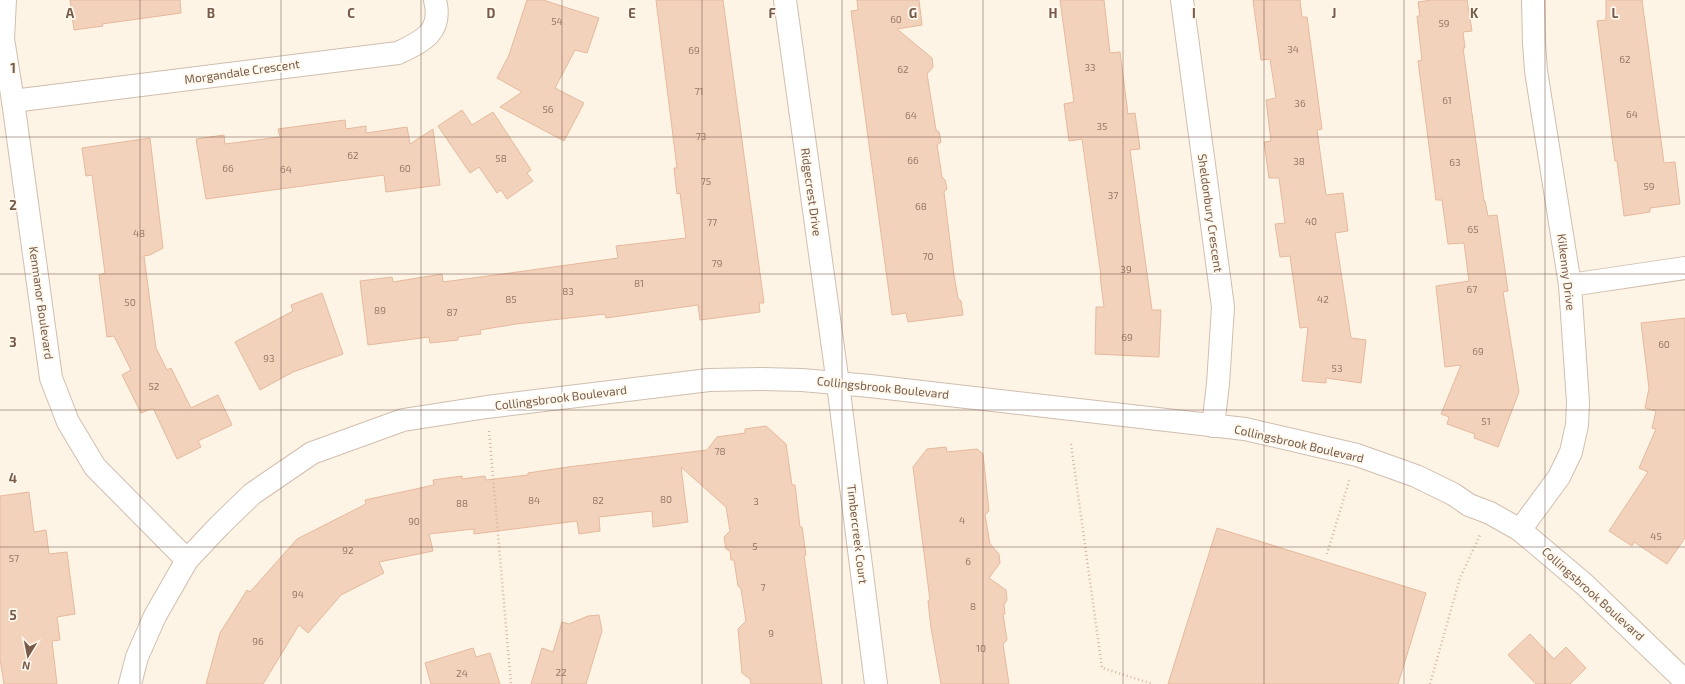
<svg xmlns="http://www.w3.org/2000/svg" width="1685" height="684" font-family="'Exo 2',sans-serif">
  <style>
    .building { fill: #f3d2bc; stroke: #e6b99c }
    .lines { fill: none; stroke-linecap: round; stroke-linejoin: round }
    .minor-casing { stroke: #d1beae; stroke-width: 24 }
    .path { stroke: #d8b59f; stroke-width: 2.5; stroke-dasharray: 1 3; stroke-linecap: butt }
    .minor { stroke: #fff; stroke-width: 22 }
    .grid { fill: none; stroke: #775a4a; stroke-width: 1; stroke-opacity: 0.55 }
    .labels { text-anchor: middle; stroke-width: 3.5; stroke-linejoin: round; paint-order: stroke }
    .number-label { font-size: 10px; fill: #967866 }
    .street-label { font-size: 12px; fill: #775a4a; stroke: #fff8ec }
    .grid-label { font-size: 13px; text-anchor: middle; font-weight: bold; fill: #775a4a; stroke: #fff8ec; stroke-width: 3.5; stroke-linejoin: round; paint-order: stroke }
  </style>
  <rect width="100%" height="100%" fill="#fdf4e6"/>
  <g class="building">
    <path d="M70,0H180L181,13L102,24L103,26L74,30Z"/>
    <path d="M527,0H543L599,18L587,53L575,50L555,88L584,103L564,141L500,107L522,92L497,78L509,55Z"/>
    <path d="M656,0H723L764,303H759L760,312L700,320L698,305L606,318L605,314L516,324L480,330L481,334L458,337V340L430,343L429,337L368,345L360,281L392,277L393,282L442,274L443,282L510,273L618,258L616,246L686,238L680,193L677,194L674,168H677Z"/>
    <path d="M857,0H919L922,25L897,29L932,58L933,67L927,74L936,130L939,132L941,142L937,145L942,177L945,180L947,189L944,192L954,275L958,298L961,301L963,315L908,322L906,313L892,315L851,11L858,10Z"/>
    <path d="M1060,0H1104L1110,53L1120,52L1128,114L1135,113L1140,149L1130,150L1152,310H1161L1159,357L1095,354L1096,307H1104L1100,276H1101L1082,139L1069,141L1064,104L1074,102Z"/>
    <path d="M1253,0H1300L1302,17H1307L1322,129L1317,130L1326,195L1343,193L1348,231L1335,233L1351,338L1366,340L1361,383L1326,378V383L1302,381L1308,327L1300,328L1290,256L1280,257L1275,224L1285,223L1279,178H1269L1264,142L1271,141L1266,100L1276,98L1270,59L1261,60Z"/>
    <path d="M1431,0H1467L1472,31L1463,32L1465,48H1463L1484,201H1485L1488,216L1497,215L1508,291L1503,292L1519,392L1498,447L1474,438L1475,434L1447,424L1449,417L1441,414L1461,365L1445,367L1436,286L1469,281L1464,243L1448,244L1442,200H1436L1418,61L1422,60L1417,16H1420L1418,2Z"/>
    <path d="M1606,0H1642L1664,163L1675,162L1680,204L1650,208V212L1624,216L1617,161H1615L1597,21L1606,20Z"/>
    <path d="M462,110L472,125L493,112L531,170L527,173L533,181L507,199L501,190L497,193L479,167L470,173L438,126Z"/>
    <path d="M345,120L346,129L366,126V133L407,127L410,144L433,129L440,185L386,192L384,175L206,199L196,139L224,135L225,144L280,137L278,129Z"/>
    <path d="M150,138L163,248L150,255L144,256L156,348L167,370L171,368L191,408L218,395L232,425L198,441L201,447L177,459L153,408L141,413L122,375L131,370L114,336L107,337L99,275L105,273L92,175L86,176L82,148Z"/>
    <path d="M322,293L343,354L293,372L260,390L235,342L293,311L291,305Z"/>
    <path d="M1685,318V538L1667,564L1634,542L1632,546L1609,531L1648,472L1639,468L1656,429L1652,428L1656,411L1645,408L1649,388L1641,323Z"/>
    <path d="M766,426L786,444L792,485H795L800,527H802L806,555H804L822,684H751L750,679L742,673L738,629L746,621L741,589L738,586L734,560H731L730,551L726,549L724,537L730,531L726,507L681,467L688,522L653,527L652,511L599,517L600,531L579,534L577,521L474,534V529L429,534L433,551L379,562L384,573L341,595L308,633L299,625L263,684H206L220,633L247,590L250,592L297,539L366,504L365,500L434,485L433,480L462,476V479L485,476L486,480L528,475V473L568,467L707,450L717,437L745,433V429Z"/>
    <path d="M946,447L947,452L977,449L983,454L989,511L985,515L990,544L999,554L1000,563L989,578L1006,590L1007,600L1004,605L1005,614H1003L1007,640L1003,644L1009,684H941L931,628L928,601L930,600L913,467L927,449Z"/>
    <path d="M29,492L34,532L46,530L49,554L67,552L75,614L57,617L60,640L52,641L57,684H4L0,659V496Z"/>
    <path d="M1217,528L1426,593L1398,684H1168Z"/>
    <path d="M599,615L602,631L586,684H531L542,648L553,652L562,622L569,624L588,616Z"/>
    <path d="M1530,634L1554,659L1566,647L1586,668L1570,684H1536L1508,655Z"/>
    <path d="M473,648L476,657L490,653L500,684H431L425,663Z"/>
  </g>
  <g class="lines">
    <g class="minor-casing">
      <g id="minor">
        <path d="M5,0L3,39L13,101L51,378L68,422L95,467L187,560"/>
        <path d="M785,0L838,384L876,684"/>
        <path d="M1182,0L1223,307L1218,384L1213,426"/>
        <path d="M13,101L398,53C423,41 443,32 435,0"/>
        <path d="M1570,285L1685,268"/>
        <path d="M1520,530L1559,477L1571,452L1577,425L1578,402L1570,285L1536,71L1534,43L1533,0"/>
        <path d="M130,684L137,657L155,616L187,560L220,525L252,494L312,453L403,420L487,407L709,380L760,379L802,380L870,386L1245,429L1357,455L1416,476L1453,494L1469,505L1490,513L1520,530L1584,584L1685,681"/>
      </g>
    </g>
    <g class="path">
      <path d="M489,431L511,684"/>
      <path d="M1071,444L1102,668L1153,684"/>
      <path d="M1327,554L1350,478"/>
      <path d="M1430,684L1460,578L1480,535"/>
    </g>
    <use href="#minor" class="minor"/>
  </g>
  <path class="grid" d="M140,0V684M281,0V684M421,0V684M562,0V684M702,0V684M842,0V684M983,0V684M1123,0V684M1264,0V684M1404,0V684M1545,0V684M0,137H1685M0,274H1685M0,410H1685M0,547H1685"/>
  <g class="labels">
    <g class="number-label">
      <text x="896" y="23">60</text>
      <text x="557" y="25">54</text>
      <text x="1444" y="27">59</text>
      <text x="1293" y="53">34</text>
      <text x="694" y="54">69</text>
      <text x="1625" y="63">62</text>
      <text x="1090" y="71">33</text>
      <text x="903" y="73">62</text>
      <text x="699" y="95">71</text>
      <text x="1447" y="104">61</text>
      <text x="1300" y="107">36</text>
      <text x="548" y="113">56</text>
      <text x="1632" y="118">64</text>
      <text x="911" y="119">64</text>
      <text x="1102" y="130">35</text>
      <text x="701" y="140">73</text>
      <text x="353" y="159">62</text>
      <text x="501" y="162">58</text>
      <text x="913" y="164">66</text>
      <text x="1299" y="165">38</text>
      <text x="1455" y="166">63</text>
      <text x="228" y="172">66</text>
      <text x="405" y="172">60</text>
      <text x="286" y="173">64</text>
      <text x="706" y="185">75</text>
      <text x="1649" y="190">59</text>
      <text x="1113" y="199">37</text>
      <text x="921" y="210">68</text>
      <text x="1311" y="225">40</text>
      <text x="712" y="226">77</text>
      <text x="1473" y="233">65</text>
      <text x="139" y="237">48</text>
      <text x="928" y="260">70</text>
      <text x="717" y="267">79</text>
      <text x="1126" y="273">39</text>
      <text x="639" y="287">81</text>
      <text x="1472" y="293">67</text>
      <text x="568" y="295">83</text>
      <text x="511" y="303">85</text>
      <text x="1323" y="303">42</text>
      <text x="130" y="306">50</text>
      <text x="380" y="314">89</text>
      <text x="452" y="316">87</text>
      <text x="1127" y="341">69</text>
      <text x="1664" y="348">60</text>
      <text x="1478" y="355">69</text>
      <text x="269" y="362">93</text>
      <text x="1337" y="372">53</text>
      <text x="154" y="390">52</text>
      <text x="1486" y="425">51</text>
      <text x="720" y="455">78</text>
      <text x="666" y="503">80</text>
      <text x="534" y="504">84</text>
      <text x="598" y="504">82</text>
      <text x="756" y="505">3</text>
      <text x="462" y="507">88</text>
      <text x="962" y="524">4</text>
      <text x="414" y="525">90</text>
      <text x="1656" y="540">45</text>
      <text x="755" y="550">5</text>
      <text x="348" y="554">92</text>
      <text x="14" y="562">57</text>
      <text x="968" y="565">6</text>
      <text x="763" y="591">7</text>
      <text x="298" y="598">94</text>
      <text x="973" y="610">8</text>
      <text x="771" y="637">9</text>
      <text x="258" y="645">96</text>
      <text x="981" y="652">10</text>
      <text x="561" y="676">22</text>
      <text x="462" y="677">24</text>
    </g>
    <g class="street-label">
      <text transform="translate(242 72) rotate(-8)" y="4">Morgandale Crescent</text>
      <text transform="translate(811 192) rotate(82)" y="4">Ridgecrest Drive</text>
      <text transform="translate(1210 213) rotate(82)" y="4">Sheldonbury Crescent</text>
      <text transform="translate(1566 272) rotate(83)" y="4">Kilkenny Drive</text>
      <text transform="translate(41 303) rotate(82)" y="4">Kenmanor Boulevard</text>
      <text transform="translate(883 388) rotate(6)" y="4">Collingsbrook Boulevard</text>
      <text transform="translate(561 398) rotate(-7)" y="4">Collingsbrook Boulevard</text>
      <text transform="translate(1299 444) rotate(13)" y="4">Collingsbrook Boulevard</text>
      <text transform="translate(857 534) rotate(83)" y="4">Timbercreek Court</text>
      <text transform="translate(1593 594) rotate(42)" y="4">Collingsbrook Boulevard</text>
    </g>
  </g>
  <g class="grid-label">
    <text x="70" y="18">A</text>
    <text x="211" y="18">B</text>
    <text x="351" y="18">C</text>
    <text x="491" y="18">D</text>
    <text x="632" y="18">E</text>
    <text x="772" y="18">F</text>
    <text x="913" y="18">G</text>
    <text x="1053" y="18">H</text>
    <text x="1194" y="18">I</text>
    <text x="1334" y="18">J</text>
    <text x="1474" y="18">K</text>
    <text x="1615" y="18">L</text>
    <text x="13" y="73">1</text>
    <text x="13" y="210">2</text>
    <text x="13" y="347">3</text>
    <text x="13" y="483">4</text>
    <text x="13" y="620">5</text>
  </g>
  <g transform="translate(28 656) rotate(190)" stroke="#fff8ec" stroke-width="3" paint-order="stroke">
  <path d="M0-3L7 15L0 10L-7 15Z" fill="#775a4a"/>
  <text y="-6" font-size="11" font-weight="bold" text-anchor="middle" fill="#775a4a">N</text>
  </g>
</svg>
